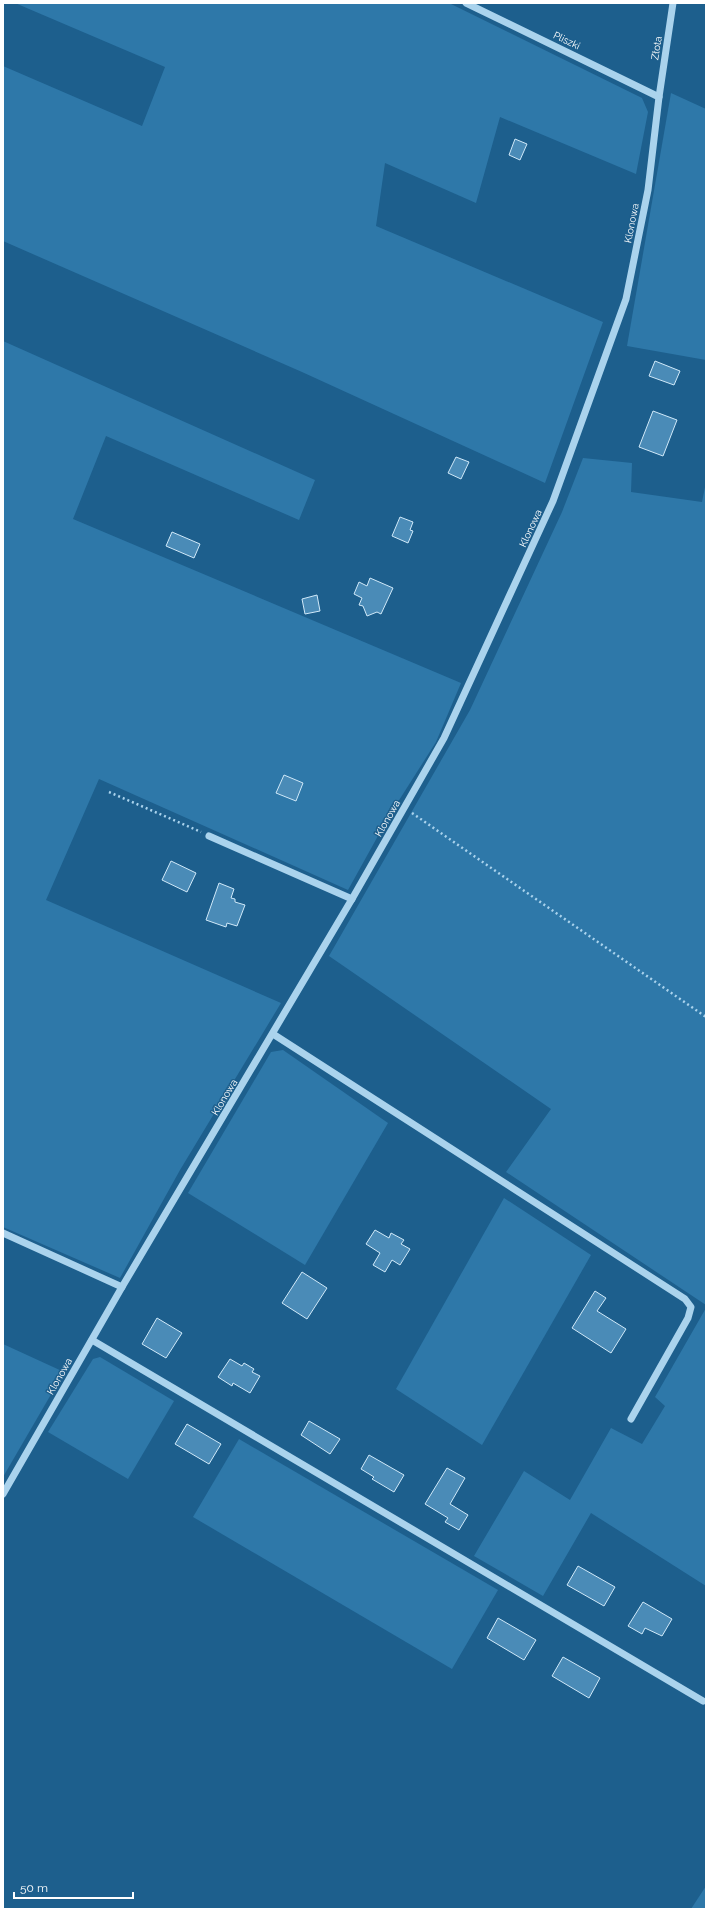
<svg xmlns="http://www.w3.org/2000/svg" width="709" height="1912" font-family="Raleway,sans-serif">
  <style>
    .green { fill: #2e78a9 }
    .building { fill: #4a8bb7; stroke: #d0e9f9 }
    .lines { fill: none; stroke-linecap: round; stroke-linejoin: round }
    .path { stroke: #aad3ed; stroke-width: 2.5; stroke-dasharray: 2 3; stroke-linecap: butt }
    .minor { stroke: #aad3ed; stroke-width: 7 }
    .labels { text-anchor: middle; stroke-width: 3; stroke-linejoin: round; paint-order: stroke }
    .street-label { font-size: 10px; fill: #fff; stroke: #1d5f8d }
  </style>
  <rect width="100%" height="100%" fill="#1d5f8d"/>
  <g class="green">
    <path d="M15,3H449L642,98L648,112L636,174L500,117L476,203L385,163L376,226L603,322L545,483L302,372L3,241V66L142,126L165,67Z"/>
    <path d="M671,93L706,109V360L627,346Z"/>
    <path d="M3,341L315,480L299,520L106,436L73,519L461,683L436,742L389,816L348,890L99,779L46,900L281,1003L180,1170L120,1278L3,1227Z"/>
    <path d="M583,458L632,463L631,492L702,502L706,482V1305L506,1172L551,1109L329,956L470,710L562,512Z"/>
    <path d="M283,1050L388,1123L305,1265L188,1193L271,1052Z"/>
    <path d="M504,1198L591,1255L482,1445L396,1389Z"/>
    <path d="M706,1308V1586L591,1513L543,1596L474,1556L524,1471L570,1500L611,1428L642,1444L665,1406L655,1397Z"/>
    <path d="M3,1344L64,1372L3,1477Z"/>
    <path d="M100,1357L174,1401L128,1479L48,1432L93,1359Z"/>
    <path d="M239,1439L498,1590L452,1669L193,1517Z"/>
    <path d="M706,1886V1909H691Z"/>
  </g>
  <g class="building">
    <path d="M515,139L527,144L520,160L509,155Z"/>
    <path d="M655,361L680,371L674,385L649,376Z"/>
    <path d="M653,411L677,420L663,456L639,447Z"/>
    <path d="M456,457L469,462L461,479L448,473Z"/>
    <path d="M400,517L413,522L410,530L413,531L408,543L392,536Z"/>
    <path d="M172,532L200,544L194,558L166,546Z"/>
    <path d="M370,578L393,588L381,614L377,612L367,616L363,606L359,605L362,598L354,594L359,582L367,586Z"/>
    <path d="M317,595L320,611L305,614L302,599Z"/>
    <path d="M284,775L303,783L296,801L276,793Z"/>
    <path d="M171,861L196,873L187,892L162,880Z"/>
    <path d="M219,883L234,889L231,898L235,899V902L245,905L237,926L227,923L226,927L206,920Z"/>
    <path d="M375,1230L389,1238L391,1233L404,1240L401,1244L410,1249L400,1265L392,1260L385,1272L373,1265L380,1253L366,1244Z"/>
    <path d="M302,1272L327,1288L307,1319L282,1303Z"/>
    <path d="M595,1291L606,1298L597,1311L626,1329L611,1353L572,1328Z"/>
    <path d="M157,1318L182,1333L166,1358L142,1344Z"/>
    <path d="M230,1359L242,1366L244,1363L254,1369L252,1372L260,1376L250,1393L233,1383L232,1386L218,1377Z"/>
    <path d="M309,1421L340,1439L330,1454L301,1435Z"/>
    <path d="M187,1424L221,1444L209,1464L175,1444Z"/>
    <path d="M369,1455L404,1475L394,1492L372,1479L374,1477L361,1469Z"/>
    <path d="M447,1468L465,1478L450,1504L468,1515L459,1530L445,1522L448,1518L425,1504Z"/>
    <path d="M578,1566L615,1587L604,1606L567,1585Z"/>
    <path d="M643,1602L672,1619L662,1636L645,1628L642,1634L628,1626Z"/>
    <path d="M498,1618L536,1640L524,1660L487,1638Z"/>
    <path d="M563,1657L600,1678L589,1698L552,1676Z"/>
  </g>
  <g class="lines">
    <g class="path">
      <path d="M109,792L201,832"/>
      <path d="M412,813L706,1017"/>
    </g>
    <g class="minor">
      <path d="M466,3L659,97"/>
      <path d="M209,836L352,899"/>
      <path d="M273,1034L685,1299L691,1307L688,1318L631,1419"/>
      <path d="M3,1233L122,1287"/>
      <path d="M92,1340L703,1701"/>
      <path d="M3,1494L122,1287L352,899L444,738L553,501L626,299L648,190L659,97L673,3"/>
    </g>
  </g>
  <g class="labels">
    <g class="street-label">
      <text transform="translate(567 40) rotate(26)" y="4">Pliszki</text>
      <text transform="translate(656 48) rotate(-81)" y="4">Złota</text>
      <text transform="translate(631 223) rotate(-79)" y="4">Klonowa</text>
      <text transform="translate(530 528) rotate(-65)" y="4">Klonowa</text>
      <text transform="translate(387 818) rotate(-60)" y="4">Klonowa</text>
      <text transform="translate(224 1097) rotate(-59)" y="4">Klonowa</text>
      <text transform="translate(59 1376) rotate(-60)" y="4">Klonowa</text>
    </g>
  </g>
  <rect width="709" height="1912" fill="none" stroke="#ffffff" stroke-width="8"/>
  <path d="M14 1892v6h119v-6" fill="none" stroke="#ffffff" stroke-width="2"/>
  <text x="20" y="1892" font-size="12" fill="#ffffff" stroke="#1d5f8d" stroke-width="3" paint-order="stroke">50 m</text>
</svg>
